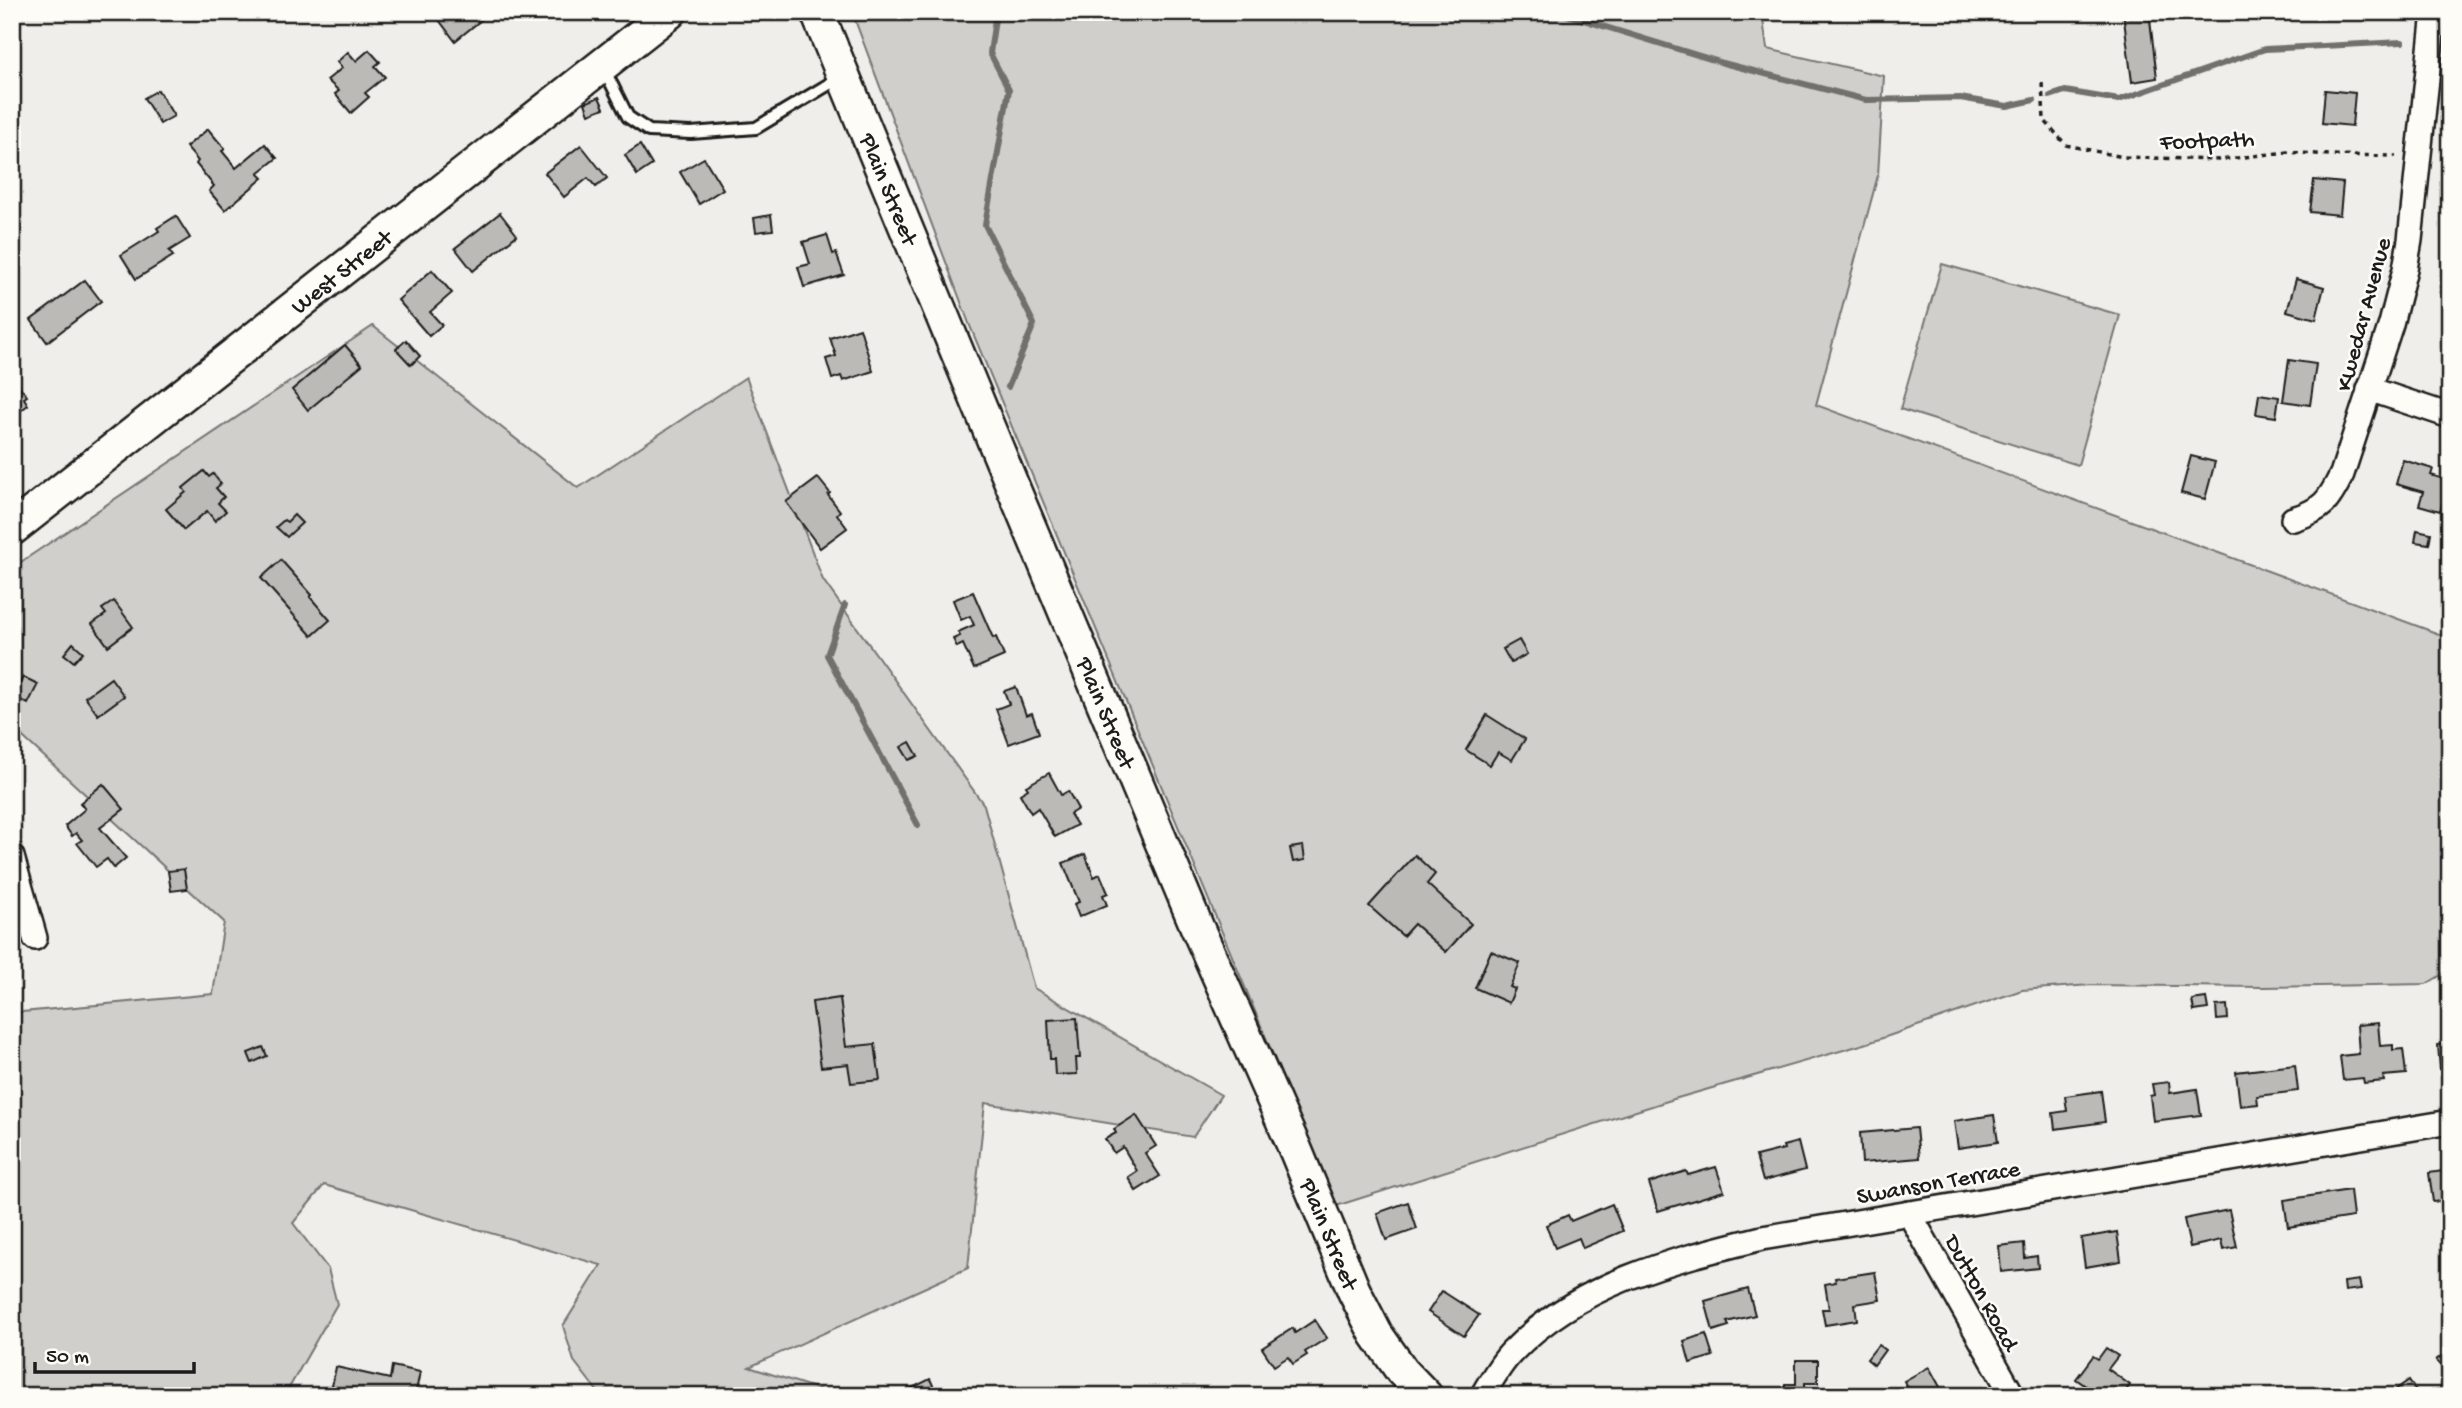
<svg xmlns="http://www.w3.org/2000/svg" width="2462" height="1408" font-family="'Gochi Hand',sans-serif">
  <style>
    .green { fill: #d0cfcc; stroke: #767674; stroke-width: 2 }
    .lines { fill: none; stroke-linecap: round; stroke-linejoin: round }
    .stream { stroke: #706f6d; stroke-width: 6 }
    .building { fill: #bbbab6; stroke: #1c1c1c; stroke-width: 2 }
    .lane-casing { stroke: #1c1c1c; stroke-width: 16 }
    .street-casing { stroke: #1c1c1c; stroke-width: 28 }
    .secondary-casing { stroke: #1c1c1c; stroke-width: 37 }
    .path { stroke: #1c1c1c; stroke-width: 3.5; stroke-dasharray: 5 5; stroke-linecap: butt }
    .lane { stroke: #fdfcf7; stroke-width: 10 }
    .street { stroke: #fdfcf7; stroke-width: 23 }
    .secondary { stroke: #fdfcf7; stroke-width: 32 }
    .labels { text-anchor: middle; stroke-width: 5; stroke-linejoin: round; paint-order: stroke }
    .street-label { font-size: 24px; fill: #1c1c1c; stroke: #fdfcf7 }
  </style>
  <rect width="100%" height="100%" fill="#f0eeea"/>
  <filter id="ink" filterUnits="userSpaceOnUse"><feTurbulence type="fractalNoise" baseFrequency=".0143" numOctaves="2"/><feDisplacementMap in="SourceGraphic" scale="14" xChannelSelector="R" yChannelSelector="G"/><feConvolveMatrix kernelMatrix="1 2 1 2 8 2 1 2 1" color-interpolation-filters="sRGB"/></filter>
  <g filter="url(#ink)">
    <g class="green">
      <path d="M852,12H1762L1767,49L1884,76L1878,175L1816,405L2450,638V970L2426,984L2263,987L2091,985L2022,990L1868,1043L1674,1099L1336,1206L970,326Z"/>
      <path d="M1942,264L2120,315L2078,465L1900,409Z"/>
      <path d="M373,326L578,488L746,377L823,580L984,805L1034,988L1221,1095L1193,1137L985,1103L968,1268L749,1367L821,1390L823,1396H601L574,1361L563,1326L601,1265L324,1185L293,1223L328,1269L337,1304L289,1388L287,1396H12V1013L213,994L224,922L12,727V568Z"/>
    </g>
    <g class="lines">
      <g class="stream">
        <path d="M996,12L990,53L1009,90L985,225L1034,324L1008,387"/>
        <path d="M1557,12L1723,63L1866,100L1960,98L2007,106L2034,100"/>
        <path d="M2050,96L2065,91L2119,100L2265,49L2402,42"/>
        <path d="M845,605L827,655L918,825"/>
      </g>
    </g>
    <g class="building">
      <path d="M433,12H491L455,41Z"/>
      <path d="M2123,12H2149L2157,78L2132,82Z"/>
      <path d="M369,50L380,62L375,66L385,77L365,93L369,97L351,113L335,94L339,91L327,80L342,68L337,62L348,52L356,61Z"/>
      <path d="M158,90L174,116L160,124L144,98Z"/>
      <path d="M2325,90L2355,93L2352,126L2322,123Z"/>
      <path d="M599,97L604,108L589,114L585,103Z"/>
      <path d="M208,129L225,149L222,151L236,168L265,144L277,158L258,173L263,178L225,210L209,191L214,186L196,164L198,161L186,147Z"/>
      <path d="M581,145L607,178L596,187L588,178L564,197L545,173Z"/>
      <path d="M640,145L652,165L637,175L625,155Z"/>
      <path d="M704,158L723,189L699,204L680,172Z"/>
      <path d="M2314,180L2343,183L2340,215L2310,212Z"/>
      <path d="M500,213L517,235L473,271L455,248Z"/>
      <path d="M771,215L773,230L756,232L754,218Z"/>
      <path d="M176,216L190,238L169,251L173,256L136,279L121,255L159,231L157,228Z"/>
      <path d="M827,235L833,254L836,253L844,275L804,287L798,267L810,264L803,242Z"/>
      <path d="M432,270L452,293L430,312L442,325L429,336L398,300Z"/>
      <path d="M2296,279L2324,287L2316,319L2287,311Z"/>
      <path d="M85,280L101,301L47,342L31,320Z"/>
      <path d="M860,328L873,371L843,381L841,376L832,379L826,359L836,356L830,338Z"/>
      <path d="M406,340L420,356L411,365L396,349Z"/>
      <path d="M345,345L362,365L308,410L292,390Z"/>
      <path d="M2289,360L2316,364L2310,405L2283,401Z"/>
      <path d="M12,377L27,396L24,398L28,405L12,417Z"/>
      <path d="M2259,394L2279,397L2276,417L2256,414Z"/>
      <path d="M2191,456L2215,462L2205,499L2181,493Z"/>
      <path d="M2403,460L2433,469L2431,475L2450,481L2440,511L2419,505L2423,492L2396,484Z"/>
      <path d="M204,471L209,477L213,474L221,484L216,488L224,497L218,503L226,511L215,521L207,511L184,530L166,509L186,492L183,488Z"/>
      <path d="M818,478L830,493L828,495L840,511L837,514L847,528L820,548L786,502Z"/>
      <path d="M294,515L302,523L287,537L276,527L284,520L287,522Z"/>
      <path d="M2417,530L2431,533L2429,544L2415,542Z"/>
      <path d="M281,560L312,595L310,597L330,620L312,636L261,578Z"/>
      <path d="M973,592L993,638L996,637L1004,656L974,669L963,644L957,647L953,639L960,636L958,632L974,625L970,616L961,620L953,600Z"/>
      <path d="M114,601L133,627L108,646L92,624L106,614L102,609Z"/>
      <path d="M1519,640L1527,654L1511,663L1503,649Z"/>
      <path d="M73,643L83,652L74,662L64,654Z"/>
      <path d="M23,677L38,684L28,704L13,696Z"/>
      <path d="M111,678L124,696L98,715L85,697Z"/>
      <path d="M1016,687L1026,715L1032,713L1039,733L1009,744L996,709L1009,704L1004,691Z"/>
      <path d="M1487,715L1525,739L1512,760L1498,752L1490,765L1466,750Z"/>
      <path d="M910,742L918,756L909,760L901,747Z"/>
      <path d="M1049,773L1061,795L1068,791L1078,809L1070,814L1077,825L1055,837L1038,808L1031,813L1020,794L1028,789L1026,786Z"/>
      <path d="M103,784L124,809L100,828L126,858L114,868L107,859L96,867L77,843L82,840L76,833L72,836L65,826L85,809L80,803Z"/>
      <path d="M1303,846L1305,860L1293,862L1290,848Z"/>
      <path d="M1085,854L1094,877L1100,874L1108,893L1103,895L1107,905L1079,917L1074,904L1079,902L1063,863Z"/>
      <path d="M1415,855L1435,874L1427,884L1471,924L1446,952L1414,924L1403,936L1369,906Z"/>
      <path d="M184,869L187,889L171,891L168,871Z"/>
      <path d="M1491,951L1520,963L1510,987L1515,989L1509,1003L1475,988Z"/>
      <path d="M840,998L846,1047L875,1044L880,1080L851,1083L848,1064L821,1067L812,1002Z"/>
      <path d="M2206,998L2208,1009L2194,1011L2192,1000Z"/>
      <path d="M2227,1005L2228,1019L2217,1020L2216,1006Z"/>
      <path d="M1077,1018L1080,1058H1076L1077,1074L1055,1075L1054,1059H1050L1048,1020Z"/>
      <path d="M2378,1023L2380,1046L2393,1045V1050L2403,1049L2406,1074L2383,1076L2384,1081L2364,1083L2363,1078L2343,1080L2340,1056L2359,1054L2357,1025Z"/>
      <path d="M2450,1043V1069L2440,1070L2438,1045Z"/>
      <path d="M263,1047L267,1056L252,1063L248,1053Z"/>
      <path d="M2295,1065L2298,1091L2257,1096L2258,1104L2240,1106L2236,1072Z"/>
      <path d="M2169,1082L2170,1093L2197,1089L2201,1115L2153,1121L2150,1096L2154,1095L2152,1084Z"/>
      <path d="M2101,1091L2105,1122L2055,1129L2053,1113L2067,1111L2065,1096Z"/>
      <path d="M1136,1115L1156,1146L1145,1153L1160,1176L1136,1191L1128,1177L1137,1171L1123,1147L1114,1153L1105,1139L1116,1133L1114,1129Z"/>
      <path d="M1994,1115L1998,1142L1958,1148L1954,1121Z"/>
      <path d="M1916,1128L1919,1158L1862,1163L1860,1133Z"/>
      <path d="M1798,1142L1805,1170L1763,1181L1756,1156L1784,1149L1783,1146Z"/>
      <path d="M1716,1167L1724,1191L1658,1211L1649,1183L1686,1171L1688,1175Z"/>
      <path d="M2450,1170V1200L2433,1202L2429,1173Z"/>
      <path d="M2350,1190L2353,1217L2288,1227L2284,1200Z"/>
      <path d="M1408,1202L1417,1229L1386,1240L1377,1213Z"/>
      <path d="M1612,1204L1623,1231L1583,1248L1579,1238L1555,1248L1546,1225L1568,1215L1571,1221Z"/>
      <path d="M2229,1210L2237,1247L2223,1250L2221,1240L2190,1247L2184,1219Z"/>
      <path d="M2117,1232L2121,1261L2085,1267L2081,1238Z"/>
      <path d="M2024,1243L2025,1258L2037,1256L2038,1268L2001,1272L1999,1246Z"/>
      <path d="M1875,1272L1880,1300L1855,1304L1857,1320L1825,1325L1822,1309H1829L1825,1284L1836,1282L1835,1278Z"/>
      <path d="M2359,1280L2361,1289L2345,1291L2344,1282Z"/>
      <path d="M1748,1289L1755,1315L1727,1322L1729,1326L1713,1331L1705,1301Z"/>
      <path d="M1442,1291L1479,1315L1464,1336L1428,1312Z"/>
      <path d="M1315,1320L1327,1338L1305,1352L1307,1355L1293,1364L1288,1357L1274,1366L1262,1348L1293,1328L1295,1333Z"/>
      <path d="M1706,1334L1713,1356L1690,1363L1684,1341Z"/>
      <path d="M1878,1345L1885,1350L1874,1365L1867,1359Z"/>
      <path d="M2106,1348L2118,1356L2108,1369L2130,1385L2122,1396H2100L2076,1379L2093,1356L2098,1359Z"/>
      <path d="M2450,1350V1367L2445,1371L2436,1360Z"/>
      <path d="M1796,1360H1818V1383H1805V1392H1785V1384H1796Z"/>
      <path d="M392,1366L420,1372L415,1396H330L336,1367L390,1379Z"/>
      <path d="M1929,1367L1945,1396H1913L1904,1381Z"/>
      <path d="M930,1379L938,1396H908L906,1391Z"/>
      <path d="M2409,1380L2420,1396H2387Z"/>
    </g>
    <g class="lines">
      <g class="lane-casing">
        <path id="lane" d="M604,69L628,117L649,131L691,133L756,128L841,77"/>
      </g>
      <g class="street-casing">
        <g id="street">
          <path d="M2369,389L2450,416"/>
          <path d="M2293,519C2323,510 2329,501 2342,474L2391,324L2405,269L2410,240L2434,12"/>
          <path d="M12,857L35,938"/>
          <path d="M1909,1213L2013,1396"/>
          <path d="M1482,1396C1491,1381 1500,1364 1512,1352C1578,1283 1673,1260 1762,1238L2450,1122"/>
        </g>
      </g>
      <g class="secondary-casing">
        <g id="secondary">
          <path id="s1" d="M817,12L1017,497L1197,927L1296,1151L1354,1291L1376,1334L1402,1371L1426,1396"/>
          <path id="s2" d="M12,529L670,12"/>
        </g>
      </g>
      <path class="path" d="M2042,83L2044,120L2066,145L2123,157L2219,160L2287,152L2330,155L2396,156"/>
      <use href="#lane" class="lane"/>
      <use href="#street" class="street"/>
      <use href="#secondary" class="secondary"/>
    </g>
  </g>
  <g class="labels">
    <g class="street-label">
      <text transform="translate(2207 139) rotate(-2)" y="8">Footpath</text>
      <text dy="8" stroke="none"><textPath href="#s1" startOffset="191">Plain Street</textPath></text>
      <text dy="8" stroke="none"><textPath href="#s2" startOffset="418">West Street</textPath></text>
      <text transform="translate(2362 314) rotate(-75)" y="8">Kwedar Avenue</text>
      <text dy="8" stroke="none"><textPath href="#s1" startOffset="758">Plain Street</textPath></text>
      <text transform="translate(1938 1181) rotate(-10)" y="8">Swanson Terrace</text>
      <text dy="8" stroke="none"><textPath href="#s1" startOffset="1325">Plain Street</textPath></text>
      <text transform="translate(1983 1292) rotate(61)" y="8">Dutton Road</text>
    </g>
  </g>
  <rect width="2462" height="1408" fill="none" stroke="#fdfcf7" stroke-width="42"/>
  <rect x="21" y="21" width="2420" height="1366" fill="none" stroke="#1c1c1c" stroke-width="2.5" filter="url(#ink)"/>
  <path d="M35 1362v10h159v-10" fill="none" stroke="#1c1c1c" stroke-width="3.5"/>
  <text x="46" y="1362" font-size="21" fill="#1c1c1c" stroke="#fdfcf7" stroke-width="5" paint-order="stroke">50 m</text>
</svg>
